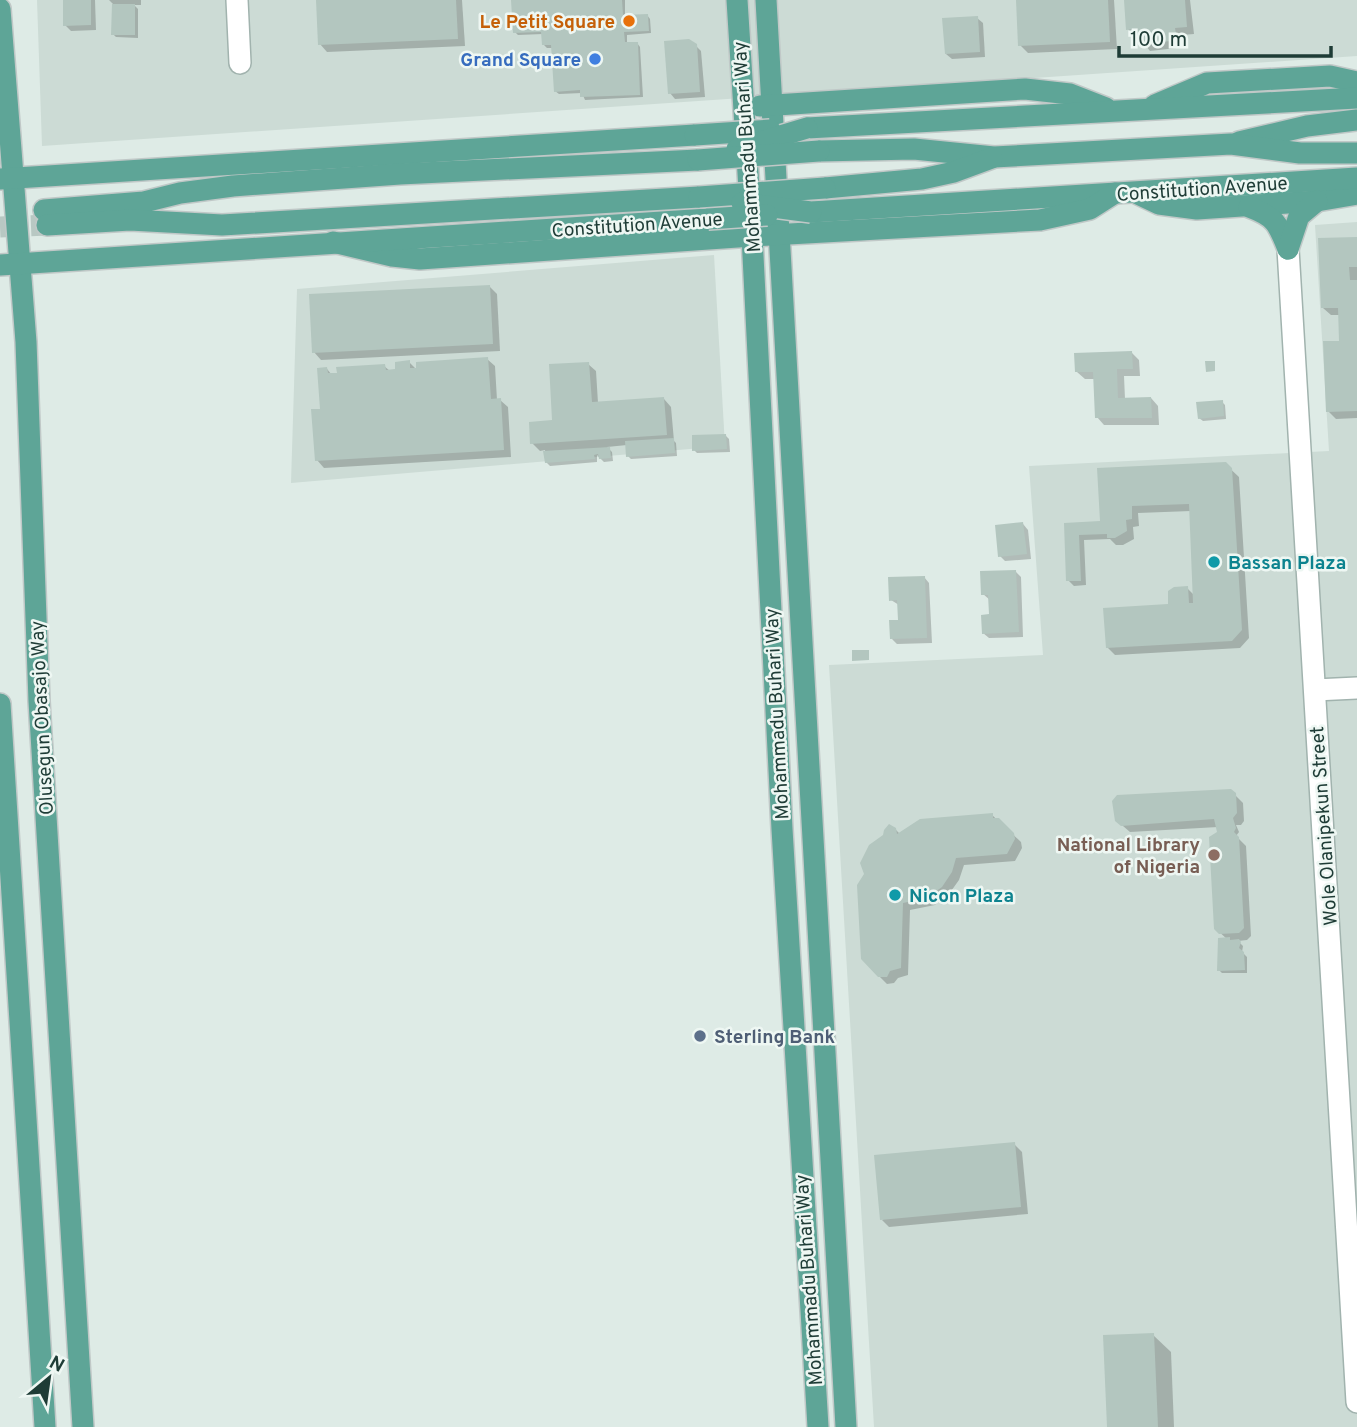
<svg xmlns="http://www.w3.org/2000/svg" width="1357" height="1427" font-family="Overpass,sans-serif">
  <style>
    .built { fill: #ccdbd5 }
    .shadow { fill: #0003 }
    .building { fill: #b3c6bf }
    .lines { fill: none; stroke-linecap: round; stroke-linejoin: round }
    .major-tunnel { stroke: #b8c8c3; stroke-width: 21; stroke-dasharray: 21 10; stroke-linecap: butt }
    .minor-casing { stroke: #a1b3ae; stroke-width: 24 }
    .major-casing { stroke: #c0c8c7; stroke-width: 24 }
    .minor { stroke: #fff; stroke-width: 21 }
    .major { stroke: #5ea597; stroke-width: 21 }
    .major-bridge-casing { stroke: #c0c8c7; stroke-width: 24; stroke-linecap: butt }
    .major-bridge { stroke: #5ea597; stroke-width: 21 }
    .food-dot { fill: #e8710a; stroke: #eef7f3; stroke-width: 2.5 }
    .shop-dot { fill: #3f7fe0; stroke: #eef7f3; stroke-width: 2.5 }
    .culture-dot { fill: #0f9aa8; stroke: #eef7f3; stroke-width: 2.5 }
    .education-dot { fill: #8d6e63; stroke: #eef7f3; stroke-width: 2.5 }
    .service-dot { fill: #5c6f8a; stroke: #eef7f3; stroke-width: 2.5 }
    .labels { text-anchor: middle; stroke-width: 5; stroke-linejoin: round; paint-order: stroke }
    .food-label { font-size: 19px; font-weight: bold; fill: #c56008; stroke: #eef7f3; text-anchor: end }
    .shop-label { font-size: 19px; font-weight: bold; fill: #366cbe; stroke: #eef7f3; text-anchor: end }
    .street-label { font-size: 19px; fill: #1e3c36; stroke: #eef7f3 }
    .culture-label { font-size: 19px; font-weight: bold; fill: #0d838f; stroke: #eef7f3; text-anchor: start }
    .education-label { font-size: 19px; font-weight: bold; fill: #785e54; stroke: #eef7f3; text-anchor: end }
    .service-label { font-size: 19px; font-weight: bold; fill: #4e5e75; stroke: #eef7f3; text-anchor: start }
  </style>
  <rect width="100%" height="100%" fill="#deebe6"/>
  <g class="built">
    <path d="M37,0H1357V56L42,146Z"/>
    <path d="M1357,222V1427H874L829,665L1043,655L1029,466L1329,451L1315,225Z"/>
    <path d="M714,255L725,446L291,483L297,289Z"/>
  </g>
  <g class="shadow">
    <path d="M64,0H95L96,30L71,31L65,25Z"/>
    <path d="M109,0H141V5H134L138,9V38L116,37L113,34V4Z"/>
    <path d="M318,0H462L465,46L327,52L320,44Z"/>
    <path d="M513,0H625V16L647,15L650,19L651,33L627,35V44L637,43L640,47L643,97L585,100L582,93L559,94L555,91L553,48H547L544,45L543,34L518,35L515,32Z"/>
    <path d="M1017,0H1114L1117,49L1028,53L1020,45Z"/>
    <path d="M1125,0H1190L1194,34L1182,35L1183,41H1177V48L1150,51L1139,37H1135L1128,29Z"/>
    <path d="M977,18L983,23L985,57L952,59L946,54Z"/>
    <path d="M695,45L701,51L705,97L675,99L670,93Z"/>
    <path d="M1357,239V418L1336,419L1328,411L1341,343L1340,315H1331L1323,308Z"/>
    <path d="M489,286L497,294L500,351L321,360L314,352Z"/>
    <path d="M1132,353L1139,360L1140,376H1124L1125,399L1151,398L1158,406L1159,425H1104L1097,417L1095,379H1085L1077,372Z"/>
    <path d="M487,359L495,366L497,400H500L508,407L511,457L324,468L317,460L327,369L332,375L384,366L390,371H397L409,362L418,371Z"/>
    <path d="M588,364L596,371L598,403L664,399L671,407L674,441L676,443L677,456L631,459L628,456L627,445L607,447L612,452L613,461L604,462L597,455V462L550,466L546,462L545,450L540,451L532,443L554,422Z"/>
    <path d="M1222,402L1225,405L1226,419L1203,421L1199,418Z"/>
    <path d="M726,436L729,439L730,452L697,453L694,450Z"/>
    <path d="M1225,464L1239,477L1249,638L1240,648L1115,655L1107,647L1170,606L1187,588L1194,595L1191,511L1138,513L1139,526L1133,527L1134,539L1123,545H1116L1110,539L1084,540L1086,585L1074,586L1068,580L1066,524L1104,523L1099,470Z"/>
    <path d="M1023,524L1028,530L1031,559L1005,561L1000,556Z"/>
    <path d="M1016,572L1021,577L1023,637L989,638L983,633L991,616L990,600L983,594Z"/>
    <path d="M924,577L929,583L932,643L897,644L892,639L899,622V605L891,600Z"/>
    <path d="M1235,795L1243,803L1244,821L1241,825H1236L1239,832L1236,836L1246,846L1251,936L1247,940L1238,941L1243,946L1242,952L1247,957V973H1222L1219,970L1228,940L1215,928L1218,827L1130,832L1116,820Z"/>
    <path d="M992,815L1021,842L1022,848L1015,861L964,865L959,880L949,894L935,905L910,910L908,975L898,978L894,983L887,984L876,973L895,829L900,834Z"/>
    <path d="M1014,1144L1022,1152L1028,1214L889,1227L882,1220Z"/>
    <path d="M1153,1335L1171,1352L1174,1427H1109Z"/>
  </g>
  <g class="building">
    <path d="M63,0H91V25L63,26Z"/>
    <path d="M316,0H456L458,39L318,45Z"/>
    <path d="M511,0H622L623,15L648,14L649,31L624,32L625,42H638L640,95L580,97V90L554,92L551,45H542L541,32L513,33Z"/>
    <path d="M1016,0H1108L1110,42L1018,46Z"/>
    <path d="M1124,0H1185L1187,27L1175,28L1176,34H1170L1171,41L1141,44L1140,35H1135V29L1126,30Z"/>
    <path d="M112,4H135V35H111Z"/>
    <path d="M978,16L980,52L945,54L942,18Z"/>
    <path d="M689,39L697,44L700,92L668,94L664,41Z"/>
    <path d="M1357,237V267H1349L1350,280H1357V411L1326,412L1323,341H1339L1338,308H1321L1318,238Z"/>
    <path d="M490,285L493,344L312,353L309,294Z"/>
    <path d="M1132,351L1133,369H1117L1118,398L1151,397L1152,418H1095L1093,372H1075L1074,353Z"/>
    <path d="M488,357L491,399L501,398L504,450L315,461L311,409H320L317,368L327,367L328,373H337L336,367L385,364L386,370L395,369V362L410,360V368H416V362Z"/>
    <path d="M1205,361H1215V371L1206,372Z"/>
    <path d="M589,362L592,402L664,397L667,435L530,444L529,422L552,420L549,364Z"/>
    <path d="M1223,400L1224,416L1198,419L1196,402Z"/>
    <path d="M726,434L727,449L692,451V435Z"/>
    <path d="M674,438L675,453L626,457L625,441Z"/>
    <path d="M610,447L611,458L599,459L598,454L594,455L595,459L545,463L543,451Z"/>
    <path d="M1226,462L1232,468L1242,630L1232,641L1106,648L1103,608L1168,604V591L1174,587L1188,586L1189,603H1193L1189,504L1132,506V519L1126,520L1127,531L1115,538H1107V534L1079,535L1081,581H1066L1064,523L1100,521L1097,468Z"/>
    <path d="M1023,522L1027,554L998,557L995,525Z"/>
    <path d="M1016,570L1019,632L982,634L981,615L989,614L988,595H981L980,571Z"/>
    <path d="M925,576L927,638L890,639L889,620H898L897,600L889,601L888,577Z"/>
    <path d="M852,650H869V660L852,661Z"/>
    <path d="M1231,789L1236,793L1237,813L1233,818L1236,828L1234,832L1239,837L1244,928L1239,933L1219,934L1214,929L1209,837L1217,832L1214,819L1121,826L1115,821L1112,801L1117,795Z"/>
    <path d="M993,813V818H999L1014,833L1015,839L1007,854L956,858L952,872L942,887L927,898L903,903L901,968L890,971L887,977H878L861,959L857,885L864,874L860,863L869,845L883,835L884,830L889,824L896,828L897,834L920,819Z"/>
    <path d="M1230,937V940L1239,939L1241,942L1239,948L1244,952L1245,970L1217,971L1218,938Z"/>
    <path d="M1015,1142L1021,1207L880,1220L874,1155Z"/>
    <path d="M1154,1333L1158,1427H1107L1103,1335Z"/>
  </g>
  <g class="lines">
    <path class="major-tunnel" d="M0,227L47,225"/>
    <g class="minor-casing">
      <g id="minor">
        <path d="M237,0L240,63"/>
        <path d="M1288,249L1357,1402"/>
        <path d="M1315,690L1357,688"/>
      </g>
    </g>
    <g class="major-casing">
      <g id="major">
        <path d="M737,0L752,236L782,829L818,1427"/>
        <path d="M766,0L846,1427"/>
        <path d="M0,9L26,342L39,701L83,1427"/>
        <path d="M1155,105L1207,83L1330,76L1357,82"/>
        <path d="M760,106L1025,89L1070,94L1106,108"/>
        <path d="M807,128L1357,98"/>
        <path d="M1239,142L1307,126L1357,120"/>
        <path d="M819,151L914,149L994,157L1231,144L1300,153H1357"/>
        <path d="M0,179L695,135"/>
        <path d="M825,188L922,179L954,172L992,158"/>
        <path d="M1138,194L1159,204L1197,209L1317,201L1357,194"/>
        <path d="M1249,207C1276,217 1278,224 1288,249"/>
        <path d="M44,210L144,202L180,193L233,186L400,174L698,160"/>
        <path d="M811,212L1357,178"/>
        <path d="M47,225L130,220L222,225L699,197"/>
        <path d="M333,242L392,256L420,259L752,236L1040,220L1090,209L1115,193"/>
        <path d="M1288,249L1299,216L1317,201"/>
        <path d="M0,265L708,219"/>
        <path d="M0,704C14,945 32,1186 45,1427"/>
      </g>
    </g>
    <use href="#minor" class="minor"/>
    <use href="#major" class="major"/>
    <g class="major-bridge-casing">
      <g id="major-bridge">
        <path d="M695,135L770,130"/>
        <path d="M737,149L807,128"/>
        <path d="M698,160L819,151"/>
        <path d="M699,197L825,188"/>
        <path d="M742,203L811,212"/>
        <path d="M708,219L767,215"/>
      </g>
    </g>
    <use href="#major-bridge" class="major-bridge"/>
  </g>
  <circle class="food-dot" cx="629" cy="21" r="7"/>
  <circle class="shop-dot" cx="595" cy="59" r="7"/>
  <g class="culture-dot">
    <circle cx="1214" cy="562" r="7"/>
    <circle cx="895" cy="895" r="7"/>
  </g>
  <circle class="education-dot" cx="1214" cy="855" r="7"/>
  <circle class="service-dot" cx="700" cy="1036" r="7"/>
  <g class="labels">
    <g class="food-label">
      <text x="615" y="28">Le Petit Square</text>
    </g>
    <g class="shop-label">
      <text x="581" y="66">Grand Square</text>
    </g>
    <g class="street-label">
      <text transform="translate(746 147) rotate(-94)" y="7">Mohammadu Buhari Way</text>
      <text transform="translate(1202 188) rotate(-4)" y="7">Constitution Avenue</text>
      <text transform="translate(637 224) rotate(-4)" y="7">Constitution Avenue</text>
      <text transform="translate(776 714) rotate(-93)" y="7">Mohammadu Buhari Way</text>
      <text transform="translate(41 718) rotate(-93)" y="7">Olusegun Obasajo Way</text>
      <text transform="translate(1323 826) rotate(-94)" y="7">Wole Olanipekun Street</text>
      <text transform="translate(808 1280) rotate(-94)" y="7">Mohammadu Buhari Way</text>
    </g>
    <g class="culture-label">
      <text x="1228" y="569">Bassan Plaza</text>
      <text x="909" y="902">Nicon Plaza</text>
    </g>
    <g class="education-label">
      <text x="1200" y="851">National Library<tspan x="1200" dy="22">of Nigeria</tspan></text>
    </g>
    <g class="service-label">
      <text x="714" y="1043">Sterling Bank</text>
    </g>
  </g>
  <g transform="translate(49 1378) rotate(29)" stroke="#eef7f3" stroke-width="5" paint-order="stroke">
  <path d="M0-5L12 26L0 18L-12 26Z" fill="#1e3c36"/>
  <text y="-10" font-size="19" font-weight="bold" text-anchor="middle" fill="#1e3c36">N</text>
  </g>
  <path d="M1119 46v10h212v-10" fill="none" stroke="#1e3c36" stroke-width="3.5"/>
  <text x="1130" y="46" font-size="21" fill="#1e3c36" stroke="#eef7f3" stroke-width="5" paint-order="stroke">100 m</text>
</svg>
